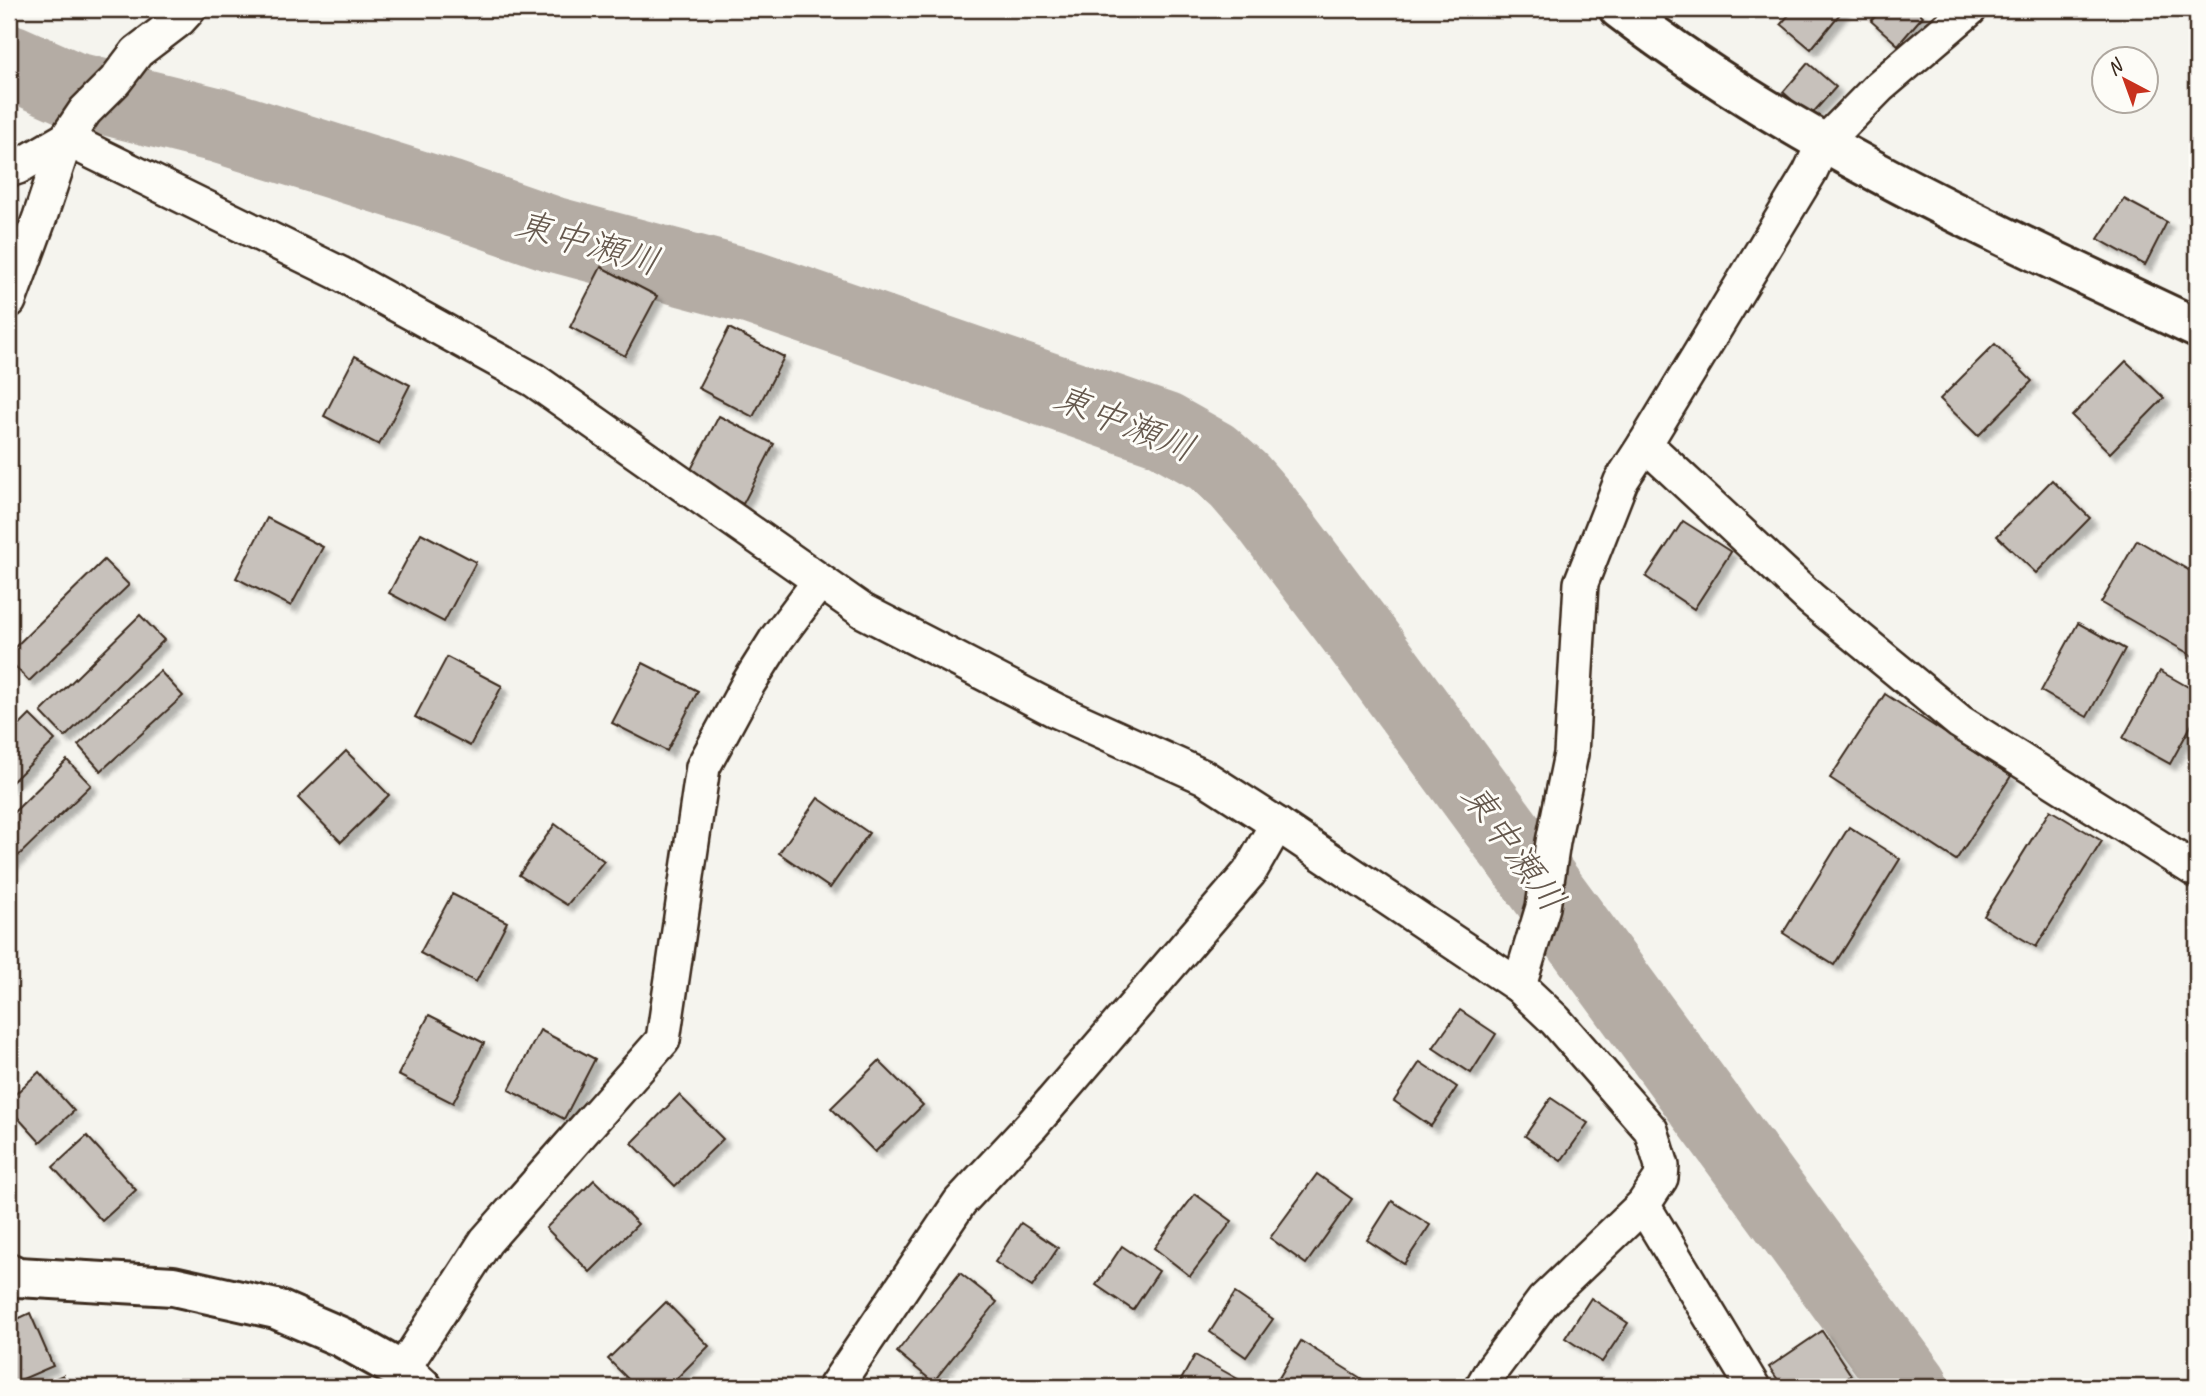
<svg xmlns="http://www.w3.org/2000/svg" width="2206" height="1396" font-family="Caveat,'Klee One',sans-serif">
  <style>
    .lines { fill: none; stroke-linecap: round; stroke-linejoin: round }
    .river { stroke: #b4aca4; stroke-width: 75 }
    .building { fill: #c7c1bb; stroke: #3b2a1e; stroke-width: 2; filter: url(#shadow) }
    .minor-casing { stroke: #3b2a1e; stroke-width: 38 }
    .tertiary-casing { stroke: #3b2a1e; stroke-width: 44 }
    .minor { stroke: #fdfcf7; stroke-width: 33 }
    .tertiary { stroke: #fdfcf7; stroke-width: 38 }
    .labels { text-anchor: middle; stroke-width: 6; stroke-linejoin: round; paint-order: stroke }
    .water-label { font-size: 37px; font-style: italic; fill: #65584d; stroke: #fdfcf7 }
  </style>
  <defs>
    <filter id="shadow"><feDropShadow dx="6" dy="6" stdDeviation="2" flood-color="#0004"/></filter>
  </defs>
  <rect width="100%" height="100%" fill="#f5f4ee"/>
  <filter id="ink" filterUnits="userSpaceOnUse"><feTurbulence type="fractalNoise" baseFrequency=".0143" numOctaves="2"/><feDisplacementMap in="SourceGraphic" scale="14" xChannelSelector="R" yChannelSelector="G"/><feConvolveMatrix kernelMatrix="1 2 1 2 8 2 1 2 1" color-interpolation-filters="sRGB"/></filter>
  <g filter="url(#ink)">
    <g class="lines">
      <path class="river" d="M9,61L72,89L217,125L447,197L553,234L751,287L1164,430L1212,457L1239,481L1266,512L1364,642L1912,1387"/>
    </g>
    <g class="building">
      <path d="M1794,9H1844L1811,49L1781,24Z"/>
      <path d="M1882,9H1915L1923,16L1898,45L1871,21Z"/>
      <path d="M1808,63L1836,87L1810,116L1783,92Z"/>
      <path d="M2124,199L2167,222L2145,265L2098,239Z"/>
      <path d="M601,267L657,296L625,356L570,327Z"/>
      <path d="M729,328L784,357L753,417L698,388Z"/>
      <path d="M1995,344L2032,381L1978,436L1940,399Z"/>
      <path d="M355,356L410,385L379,445L324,416Z"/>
      <path d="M2126,361L2164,398L2110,453L2072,416Z"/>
      <path d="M719,416L774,444L743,504L688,475Z"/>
      <path d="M2052,480L2090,518L2036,573L1997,536Z"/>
      <path d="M267,518L323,547L291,606L236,578Z"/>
      <path d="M1683,521L1731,552L1694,609L1646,577Z"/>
      <path d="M421,533L476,562L444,622L389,593Z"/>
      <path d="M2137,540L2197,575V649L2193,656L2101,603Z"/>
      <path d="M104,560L129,585L29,681L9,660V653Z"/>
      <path d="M140,615L164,640L65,737L41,712Z"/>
      <path d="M2078,623L2125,649L2087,717L2041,691Z"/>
      <path d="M447,657L502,686L470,746L415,717Z"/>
      <path d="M643,663L698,691L667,751L612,723Z"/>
      <path d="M160,671L183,696L101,771L78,745Z"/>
      <path d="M2160,671L2197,692V715L2170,764L2123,738Z"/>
      <path d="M1885,694L2011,776L1956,860L1830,778Z"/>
      <path d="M30,715L55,740L9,785V736Z"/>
      <path d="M346,751L389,795L341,842L298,798Z"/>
      <path d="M67,760L91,785L9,865V817Z"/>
      <path d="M818,798L869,833L830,888L779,853Z"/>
      <path d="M2050,810L2102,841L2036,947L1984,916Z"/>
      <path d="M555,824L604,861L567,905L519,875Z"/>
      <path d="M1849,827L1900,859L1834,965L1783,933Z"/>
      <path d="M452,894L507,922L476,982L420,953Z"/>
      <path d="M1460,1010L1496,1034L1471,1073L1433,1048Z"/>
      <path d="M429,1015L484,1043L453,1103L398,1075Z"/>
      <path d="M540,1030L595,1059L564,1119L509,1090Z"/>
      <path d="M879,1061L923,1105L875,1152L831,1108Z"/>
      <path d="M1420,1062L1457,1087L1431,1126L1394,1101Z"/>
      <path d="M39,1072L74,1111L40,1142L9,1108V1100Z"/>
      <path d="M679,1095L723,1139L675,1186L632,1143Z"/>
      <path d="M1551,1098L1588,1123L1561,1161L1525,1136Z"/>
      <path d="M87,1136L136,1190L102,1221L53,1167Z"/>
      <path d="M1317,1174L1352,1199L1306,1264L1270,1238Z"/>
      <path d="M594,1180L638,1224L590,1272L546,1228Z"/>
      <path d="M1195,1194L1232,1221L1190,1276L1154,1248Z"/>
      <path d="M1392,1201L1430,1225L1404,1264L1367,1240Z"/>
      <path d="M1021,1223L1058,1248L1032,1287L995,1262Z"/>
      <path d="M1122,1246L1159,1271L1133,1310L1096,1285Z"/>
      <path d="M960,1273L997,1302L933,1382L897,1352Z"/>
      <path d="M1235,1293L1273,1319L1246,1357L1210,1332Z"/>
      <path d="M1591,1298L1628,1323L1602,1362L1565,1338Z"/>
      <path d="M666,1302L709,1346L668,1387H636L608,1359Z"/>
      <path d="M30,1313L53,1366L9,1385V1323Z"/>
      <path d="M1822,1331L1851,1375L1833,1387H1783L1769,1367Z"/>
      <path d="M1301,1341L1372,1385L1371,1387H1282L1276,1383Z"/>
      <path d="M1195,1355L1238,1379L1233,1387H1177Z"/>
      <path d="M63,1375L68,1387H35Z"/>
    </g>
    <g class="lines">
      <g class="minor-casing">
        <g id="minor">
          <path d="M9,170L18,167L66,139L85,111L115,81L137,52L179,20L189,9"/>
          <path d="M9,301L40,217L66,139L339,273L534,380L863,611L1055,710L1204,777L1277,824L1519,986L1555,1020L1651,1130L1662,1166L1661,1178L1643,1205L1543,1301L1493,1368L1482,1387"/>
          <path d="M1645,444L1811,599L1960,722L2197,871"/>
          <path d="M1519,986L1543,907L1553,842L1571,754L1581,583L1621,481L1645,444L1810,172L1823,144L1880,86L1970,9"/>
          <path d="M1643,1205L1753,1387"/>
          <path d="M401,1372L486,1241L663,1040L703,767L748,684L777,638L819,582"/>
          <path d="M835,1387L960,1202L1032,1125L1249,873L1277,824"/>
        </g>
      </g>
      <g class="tertiary-casing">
        <g id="tertiary">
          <path d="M1619,9C1795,144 1998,234 2197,328"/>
          <path d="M9,1273L18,1277L173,1286L276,1309L341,1337L409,1375L422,1387"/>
        </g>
      </g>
      <use href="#minor" class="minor"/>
      <use href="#tertiary" class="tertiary"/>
    </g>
  </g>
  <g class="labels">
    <g class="water-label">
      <text transform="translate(588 242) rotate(16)" y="13">東中瀬川</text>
      <text transform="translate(1125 422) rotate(22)" y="13">東中瀬川</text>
      <text transform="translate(1514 847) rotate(54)" y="13">東中瀬川</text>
    </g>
  </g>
  <rect width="2206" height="1396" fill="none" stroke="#fdfcf7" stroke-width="35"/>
  <rect x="18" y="18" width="2171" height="1361" fill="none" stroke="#3b2a1e" stroke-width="2.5" filter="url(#ink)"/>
  <g transform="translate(2125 80) rotate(319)"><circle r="33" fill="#fdfcf7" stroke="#afa8a0" stroke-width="2"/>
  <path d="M0-5L12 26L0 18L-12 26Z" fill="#c8321e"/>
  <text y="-10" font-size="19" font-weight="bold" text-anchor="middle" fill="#3b2a1e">N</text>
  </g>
</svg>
